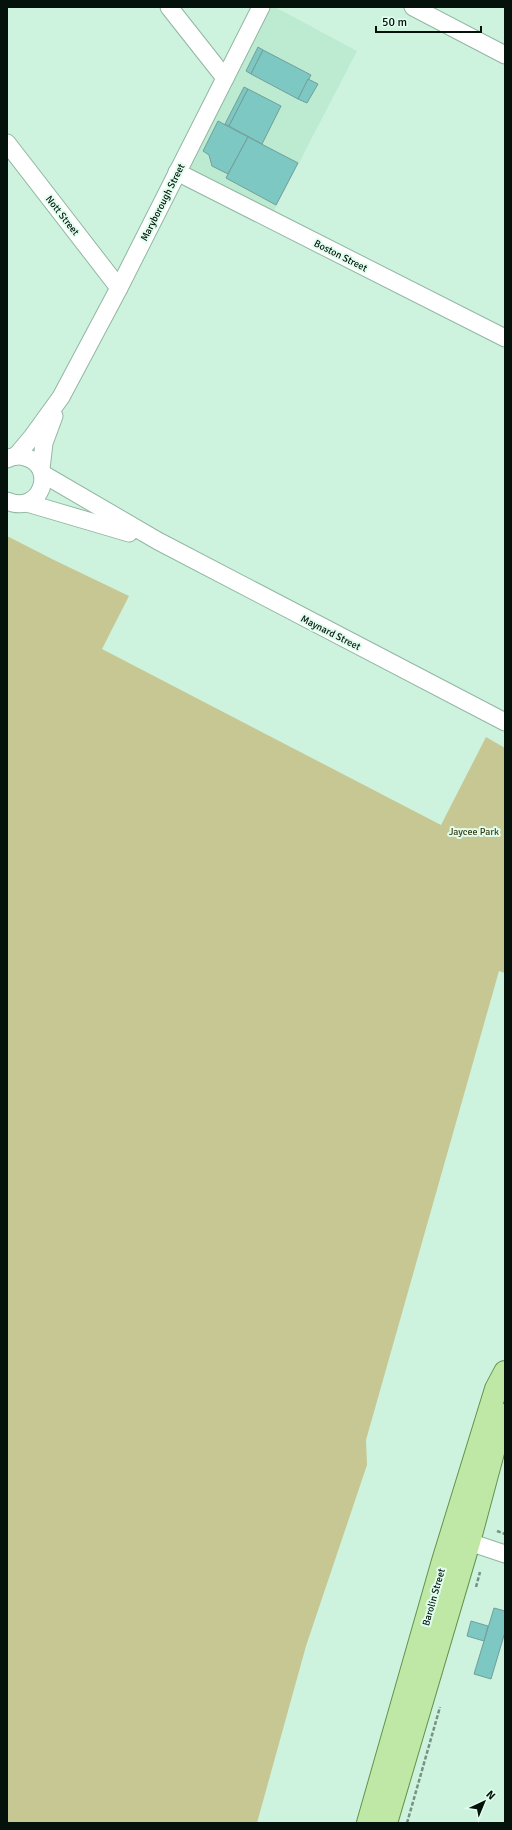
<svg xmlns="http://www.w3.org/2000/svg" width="512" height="1830" font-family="Signika,sans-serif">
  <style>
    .built { fill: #bdebd2 }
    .green { fill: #c7c794 }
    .building { fill: #7dc8c2; stroke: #729e9a }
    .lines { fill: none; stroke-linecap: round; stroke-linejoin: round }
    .minor-casing { stroke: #92b6a3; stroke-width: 19 }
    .major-casing { stroke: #63934b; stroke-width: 24 }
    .path { stroke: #779284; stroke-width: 2.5; stroke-dasharray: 4 2; stroke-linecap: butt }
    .minor { stroke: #fff; stroke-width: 17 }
    .major { stroke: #bfe8a7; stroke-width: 22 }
    .labels { text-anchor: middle; stroke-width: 4; stroke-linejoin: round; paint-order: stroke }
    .street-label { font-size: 10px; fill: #05120c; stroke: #e0feee }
    .park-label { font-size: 10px; fill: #403f13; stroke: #e0feee }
  </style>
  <rect width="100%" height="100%" fill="#cdf3df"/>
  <path class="built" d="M263,7H275L357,51L271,217L180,171Z"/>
  <path class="green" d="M7,536L54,560L129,596L102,649L441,825L486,737L505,748V973L499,971L366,1440L367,1465L306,1646L257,1823H7Z"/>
  <g class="building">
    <path d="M258,47L263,50L251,74L246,71Z"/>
    <path d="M263,50L311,75L298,99L251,74Z"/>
    <path d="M308,79L318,84L307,103L298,99Z"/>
    <path d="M244,87L248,89L229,126L225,124Z"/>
    <path d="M248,89L281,106L262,144L229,126Z"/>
    <path d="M218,121L248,137L228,174L212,166L209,155L203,151Z"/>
    <path d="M248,137L298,163L276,205L226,178Z"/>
    <path d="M494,1608L505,1611V1632L491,1679L474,1674Z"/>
    <path d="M471,1621L488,1626L484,1641L467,1636Z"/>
  </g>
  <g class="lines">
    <g class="minor-casing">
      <g id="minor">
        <path d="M169,7L225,78"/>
        <path d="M413,7L505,55"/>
        <path d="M7,143L119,288"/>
        <path d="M177,172L505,338"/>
        <path d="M16,456L32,437L61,397L119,288L261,7"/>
        <path d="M41,469L44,443L54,416"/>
        <path d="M43,474L158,541L505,722"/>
        <path d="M7,501C41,516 58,466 25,457C19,455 13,456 7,459"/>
        <path d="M27,503L129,533"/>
        <path d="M457,1538L505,1554"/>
      </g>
    </g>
    <g class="major-casing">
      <g id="major">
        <path d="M368,1823L443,1561L496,1389L505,1372"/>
        <path d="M386,1823L469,1542L503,1415"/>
      </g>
    </g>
    <g class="path">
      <path d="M497,1531L505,1534"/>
      <path d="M476,1587L480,1572"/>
      <path d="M407,1823L440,1707"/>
    </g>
    <use href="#minor" class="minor"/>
    <use href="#major" class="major"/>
  </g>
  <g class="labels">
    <g class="street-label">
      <text transform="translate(162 202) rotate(-63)" y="4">Maryborough Street</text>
      <text transform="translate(63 215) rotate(52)" y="4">Nott Street</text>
      <text transform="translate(341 255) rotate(27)" y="4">Boston Street</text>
      <text transform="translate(331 632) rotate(27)" y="4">Maynard Street</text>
      <text transform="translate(433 1597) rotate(-74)" y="4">Barolin Street</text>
    </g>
    <g class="park-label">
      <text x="474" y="835">Jaycee Park</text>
    </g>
  </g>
  <rect width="512" height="1830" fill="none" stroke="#05120c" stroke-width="16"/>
  <g transform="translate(484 1802) rotate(44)" stroke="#e0feee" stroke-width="3" paint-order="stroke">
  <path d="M0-3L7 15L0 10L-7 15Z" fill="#05120c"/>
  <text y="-6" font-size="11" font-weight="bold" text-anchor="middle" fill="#05120c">N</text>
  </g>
  <path d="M376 26v6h105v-6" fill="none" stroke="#05120c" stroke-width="2"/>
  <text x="382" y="26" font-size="12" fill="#05120c" stroke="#e0feee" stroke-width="3" paint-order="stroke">50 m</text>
</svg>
